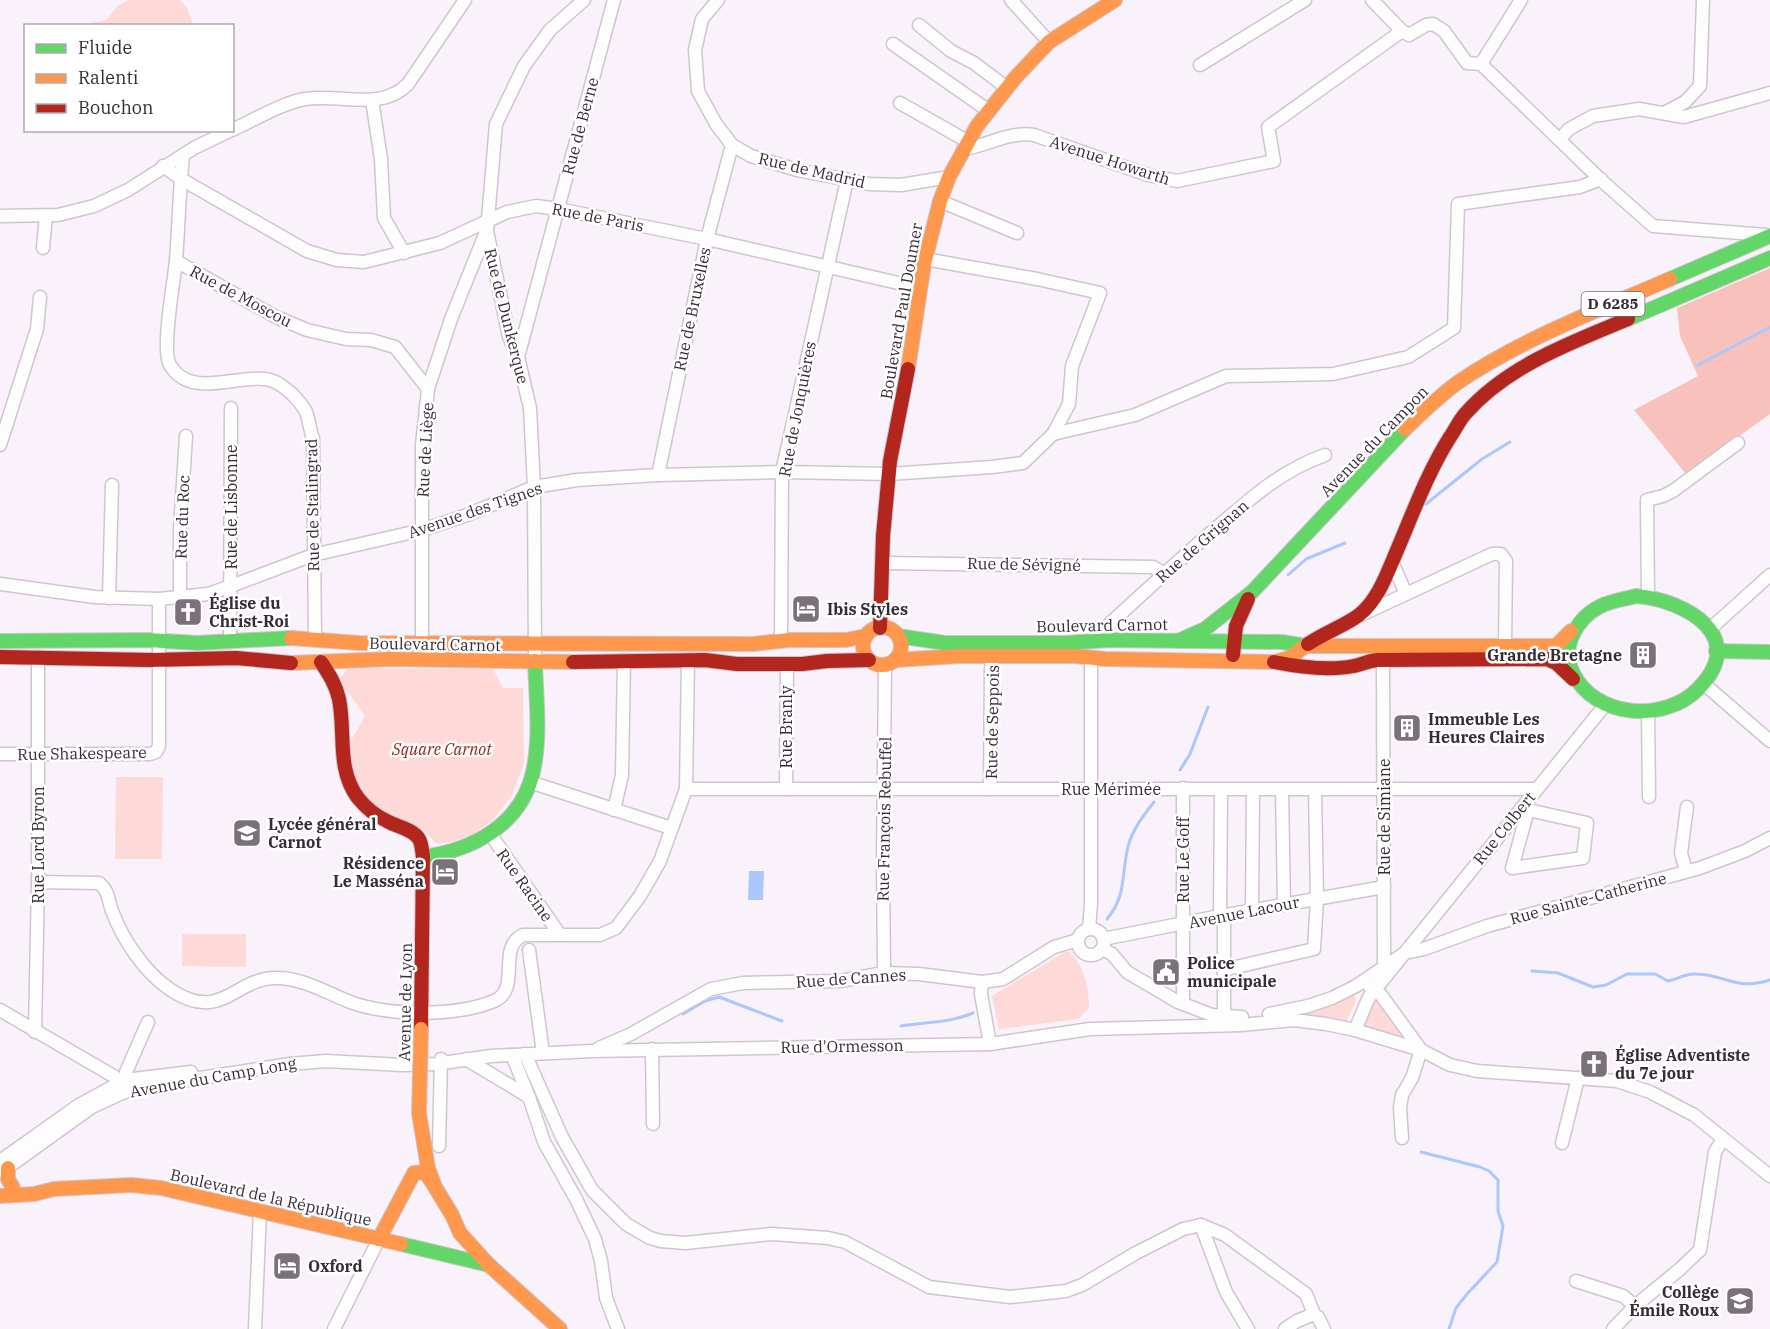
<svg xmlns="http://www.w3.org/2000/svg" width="1770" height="1329" font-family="'IBM Plex Serif',serif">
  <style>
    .green { fill: #fdd9d7 }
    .forest { fill: #f8c1bc }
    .water { fill: #acc7fe }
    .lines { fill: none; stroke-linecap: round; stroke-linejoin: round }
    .stream { stroke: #acc7fe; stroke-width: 3 }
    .street-casing { stroke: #cec5cf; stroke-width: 15 }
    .fast-casing { stroke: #cec5cf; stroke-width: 16 }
    .slow-casing { stroke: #cec5cf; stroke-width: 16 }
    .jam-casing { stroke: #cec5cf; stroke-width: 16 }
    .street { stroke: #fefdfe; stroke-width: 12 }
    .fast { stroke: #63d668; stroke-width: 14 }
    .slow { stroke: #ff974d; stroke-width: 14 }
    .jam { stroke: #b3261e; stroke-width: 14 }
    .slow-bridge-casing { stroke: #cec5cf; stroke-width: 16; stroke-linecap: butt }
    .slow-bridge { stroke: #ff974d; stroke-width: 14 }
    .labels { text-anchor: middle; stroke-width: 5; stroke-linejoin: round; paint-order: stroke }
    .shield { fill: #fff; stroke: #726b72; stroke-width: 1.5 }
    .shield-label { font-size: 15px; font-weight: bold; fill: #362c36 }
    .street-label { font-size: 16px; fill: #362c36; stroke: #fff }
    .poi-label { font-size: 16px; font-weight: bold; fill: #362c36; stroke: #fff; text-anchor: start }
    .park-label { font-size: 16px; font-style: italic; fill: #912619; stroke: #fff }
  </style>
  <rect width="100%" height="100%" fill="#faf2fa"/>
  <g class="green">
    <path d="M128,0H180L187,8L193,23L187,26L82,25L106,20L117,7Z"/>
    <path d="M348,668L493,669L503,688H523L524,763L512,795L493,820L472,835L451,842L437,844L421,828L392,816L373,803L359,789L351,763L350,742L365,716L339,680Z"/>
    <path d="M116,777H163L162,859H115Z"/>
    <path d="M182,934H246V967L182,966Z"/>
    <path d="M1065,952H1070C1085,969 1088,985 1089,1007L1079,1019L999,1029L992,996Z"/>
    <path d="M1354,994L1356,1001L1346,1023L1313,1016L1293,1015Z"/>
    <path d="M1374,999L1405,1035L1403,1039L1363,1025Z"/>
  </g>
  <path class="forest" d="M1770,268V414L1686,474L1634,410L1698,376L1680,336L1677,308Z"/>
  <path class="water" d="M749,871H764L763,900H748Z"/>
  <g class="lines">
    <g class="stream">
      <path d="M1698,365L1770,327"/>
      <path d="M1426,504L1482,459L1510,442"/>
      <path d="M1288,575L1306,559L1345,543"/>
      <path d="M1180,770L1190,754L1208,707"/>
      <path d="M1107,919C1127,895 1121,875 1128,847C1132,830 1143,816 1154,802"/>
      <path d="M1532,971L1558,973L1593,987L1606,985L1627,974H1655L1668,981C1678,979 1686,973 1696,974C1727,975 1737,991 1770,980"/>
      <path d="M683,1014L705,1001L719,997L782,1021"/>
      <path d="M901,1026C926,1022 950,1023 973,1013"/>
      <path d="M1421,1152L1480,1167L1489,1171L1498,1180V1211L1503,1226L1497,1262L1467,1294L1456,1308L1449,1329"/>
    </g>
    <g class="street-casing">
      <g id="street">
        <path d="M718,0L702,19L695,50L698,91L716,124L732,145L751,156L797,170L869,184L901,185L949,177"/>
        <path d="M1011,0L1049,42"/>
        <path d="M1372,0L1402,31L1409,35L1426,25L1433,24L1444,31L1467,63L1481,64L1602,181L1653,226L1766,235"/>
        <path d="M919,25L951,51L974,63L1007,88"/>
        <path d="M893,44L989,111"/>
        <path d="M1481,64L1521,0"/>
        <path d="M1200,65L1305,0"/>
        <path d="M372,100L381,159L384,218L404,253"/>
        <path d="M900,103L967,141"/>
        <path d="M1664,113L1685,102L1700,86L1703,0"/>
        <path d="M232,130C254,120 282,103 305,99C339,93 381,112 408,84L465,0"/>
        <path d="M1560,139L1569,129L1593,116L1639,109L1684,117L1770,93"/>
        <path d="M963,149C988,146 1009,131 1034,135L1148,175L1177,181L1274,161L1268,127L1402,31"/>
        <path d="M183,155L181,179L307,251L337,260L364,262L440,243L507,212L536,206L558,209L707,239L920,288"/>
        <path d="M163,166L181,179C179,206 178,234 176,261C174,282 161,350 170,365C190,399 235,375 265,379C276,380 284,387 292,394C297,399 303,406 306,412C309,420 310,430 313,439L315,639"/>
        <path d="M940,201L1017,233"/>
        <path d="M0,216L58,215L94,206L128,190L194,148L231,130"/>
        <path d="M43,248L46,216"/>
        <path d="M925,259L1037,279L1100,293L1072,366L1069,404L1053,434"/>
        <path d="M176,261L276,317L307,330L346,339L371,340L395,347L428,389"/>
        <path d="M518,357L614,0"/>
        <path d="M0,445L37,329L40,297"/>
        <path d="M658,475L707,239L732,145"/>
        <path d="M1392,562L1406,594"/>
        <path d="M883,563L1153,567L1164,573"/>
        <path d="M0,584L95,597L159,599L208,594L231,586L313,555L422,530L467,515L534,487L577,480L658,475L782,472L889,474L992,467L1023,463L1053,434L1135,415L1226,376L1333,374L1408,357L1454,328L1458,204L1580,187L1601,179"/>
        <path d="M1648,596L1647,500L1663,496L1673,491L1738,443"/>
        <path d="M109,598L112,485"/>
        <path d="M180,598V529L186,436"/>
        <path d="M1363,614L1492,554H1501L1506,561L1505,646"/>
        <path d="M1710,629L1770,575"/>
        <path d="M781,641L782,472L847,180"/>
        <path d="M1091,641C1130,605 1168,570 1208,535C1246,503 1277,472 1325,455"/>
        <path d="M230,642L231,408"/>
        <path d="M422,643V445L428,389L451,319L486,232"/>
        <path d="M1383,659L1384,967L1386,970"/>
        <path d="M535,661L534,487L530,408L518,357L509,337L487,231L496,124L524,66L550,30L584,0"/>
        <path d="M1704,684L1770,741"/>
        <path d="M1648,711L1649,797"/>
        <path d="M0,754H150L156,752L159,746V599"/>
        <path d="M530,782L671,828"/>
        <path d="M686,789H1536"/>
        <path d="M786,789L787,664"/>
        <path d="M990,789L991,669L993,656"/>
        <path d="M1221,790L1220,916L1224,924V1016"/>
        <path d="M1282,790L1284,905"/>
        <path d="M614,810L622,775L624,660"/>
        <path d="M1528,810L1587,823L1583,858L1512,868Z"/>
        <path d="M491,835L560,935"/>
        <path d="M1686,871L1681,853L1687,807"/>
        <path d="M38,882L99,883C109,891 108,900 112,911C123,940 145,973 171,990C222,1024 235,977 277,978C303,978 327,993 350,1002C388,1016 456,1017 494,1001C522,989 496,948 523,935H600L616,928L640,896L660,861L686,789L688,660"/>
        <path d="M1252,910L1253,790"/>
        <path d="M1089,929L1091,903V658"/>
        <circle cx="1091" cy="942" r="13"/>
        <path d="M1103,939L1220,916L1384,887"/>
        <path d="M1102,949L1112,954L1127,972L1178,1002L1212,1015L1242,1017"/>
        <path d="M529,950L543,1053"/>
        <path d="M1223,970L1314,949L1317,899L1315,790"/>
        <path d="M884,973L883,862L885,665"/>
        <path d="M982,982L981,994L990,1044"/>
        <path d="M1369,986L1381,995L1421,1050"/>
        <path d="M1183,1003V788"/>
        <path d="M0,1010L115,1077L120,1089"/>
        <path d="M1269,1014L1308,1006L1332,998L1356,986L1405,953L1424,949L1487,926L1700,868L1745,851L1770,838"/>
        <path d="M1355,1030L1369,997L1395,965L1605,705"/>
        <path d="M35,1032L38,882V657"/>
        <path d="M599,1048L631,1034L711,989L743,983L840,981L884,973L919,974L982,982L1003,979L1054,947L1078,940"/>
        <path d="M652,1049L653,1124"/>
        <path d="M525,1054L562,1137L592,1190L626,1224L650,1238L661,1241L685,1243L772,1234L828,1238L845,1242L929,1287L1010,1297L1066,1291L1082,1285L1136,1253L1183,1229L1201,1225L1225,1235L1306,1294L1314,1314L1318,1317L1324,1329"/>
        <path d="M512,1055L529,1097L544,1142L576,1199L595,1239L601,1261L606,1298L618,1329"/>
        <path d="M466,1059L529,1097"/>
        <path d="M126,1087V1072L148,1022"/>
        <path d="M1402,1138L1400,1108L1402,1095L1412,1078L1421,1050"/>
        <path d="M1562,1143L1578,1078"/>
        <path d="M439,1146L441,1059"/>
        <path d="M0,1161L79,1105L125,1080L191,1072"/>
        <path d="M3,1171L92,1107L122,1093L149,1086L290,1064L326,1061L402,1065L436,1064L491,1056L592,1051L990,1044L1090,1029L1241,1025L1294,1020L1326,1024L1355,1030L1421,1050L1450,1065L1477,1071L1617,1081L1650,1092L1694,1115L1770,1176"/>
        <path d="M1201,1225L1226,1292L1248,1329"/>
        <path d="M1576,1281L1623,1296L1635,1306"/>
        <path d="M255,1329L260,1211"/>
        <path d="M334,1329L379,1239"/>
        <path d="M1285,1329L1297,1321L1314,1314"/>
        <path d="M1613,1329L1635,1306L1680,1269L1700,1250L1715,1152L1723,1139"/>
      </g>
    </g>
    <g class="fast-casing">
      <g id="fast">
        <path d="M1670,279L1770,236"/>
        <path d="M1628,319L1770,258"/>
        <path d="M1636,596C1686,600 1750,637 1698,689C1664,723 1595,718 1573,673C1567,661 1567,647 1573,634C1579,622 1588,612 1601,606C1611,601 1625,599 1636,596Z"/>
        <path d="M898,636L945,643H1065L1110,640L1282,642L1306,646"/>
        <path d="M0,641L148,640L197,643L291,638"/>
        <path d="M1178,641L1205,629L1252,592L1405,429"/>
        <path d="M1716,651L1770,652"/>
        <path d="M423,857C473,850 521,825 533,772C541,736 536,698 535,661"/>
        <path d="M401,1244L489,1265"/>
      </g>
    </g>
    <g class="slow-casing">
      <g id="slow">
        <path d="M908,369L924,264L940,201L949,177L977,126L1015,78L1049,42L1115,0"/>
        <path d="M1405,429C1423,412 1440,395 1460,381C1524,338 1599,310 1670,279"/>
        <circle cx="882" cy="646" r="19"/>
        <path d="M291,638L359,643L753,644L789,640H846L866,636"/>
        <path d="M1306,646H1556L1571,631"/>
        <path d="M896,660L959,656H1075L1105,659L1274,662L1289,658L1308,644"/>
        <path d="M291,663L390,659L573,662"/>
        <path d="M419,1113L428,1168L435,1187L452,1215L460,1233L489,1265L560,1329"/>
        <path d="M8,1168V1179L13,1188"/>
        <path d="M0,1196L34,1194L54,1189L131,1185L161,1188L401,1244"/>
        <path d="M379,1239L414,1173L425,1172L434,1185"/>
      </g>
    </g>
    <g class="jam-casing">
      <g id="jam">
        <path d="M880,628L883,536L890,461L908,369"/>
        <path d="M1308,644C1324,633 1346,625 1359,615C1379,599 1388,571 1398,548C1414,510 1428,472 1450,437C1455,430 1459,421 1465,414C1507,366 1570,343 1628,319"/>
        <path d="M1233,655L1236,626L1248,599"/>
        <path d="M0,657L149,660L236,658L291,663"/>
        <path d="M321,662C329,674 336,685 339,699C346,734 336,768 358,798C366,808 376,816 387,821C397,827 413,829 419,839C422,844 422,851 423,857L421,1029"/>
        <path d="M573,662L705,660L737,664H802L827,661L869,660"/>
        <path d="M1274,662C1299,667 1329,671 1354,666C1362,664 1369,661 1377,660L1547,659L1556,663L1573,679"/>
      </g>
    </g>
    <use href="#street" class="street"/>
    <use href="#fast" class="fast"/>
    <use href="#slow" class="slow"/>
    <use href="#jam" class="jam"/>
    <g class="slow-bridge-casing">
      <path id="slow-bridge" d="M419,1113L421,1029"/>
    </g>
    <use href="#slow-bridge" class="slow-bridge"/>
  </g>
  <defs>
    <g id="hotel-square" transform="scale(1.5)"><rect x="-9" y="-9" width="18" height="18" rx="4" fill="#7b717b" stroke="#fff"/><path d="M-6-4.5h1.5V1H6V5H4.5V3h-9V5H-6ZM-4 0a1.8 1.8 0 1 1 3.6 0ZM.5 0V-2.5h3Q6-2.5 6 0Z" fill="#fff"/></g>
    <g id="church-square" transform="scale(1.5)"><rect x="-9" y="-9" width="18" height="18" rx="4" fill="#7b717b" stroke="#fff"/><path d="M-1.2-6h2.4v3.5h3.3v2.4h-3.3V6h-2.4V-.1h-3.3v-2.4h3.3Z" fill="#fff"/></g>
    <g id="building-square" transform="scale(1.5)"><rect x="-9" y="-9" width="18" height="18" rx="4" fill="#7b717b" stroke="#fff"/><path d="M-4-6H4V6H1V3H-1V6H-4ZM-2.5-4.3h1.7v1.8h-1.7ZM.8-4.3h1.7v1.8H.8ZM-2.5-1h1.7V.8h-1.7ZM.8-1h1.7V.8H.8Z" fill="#fff"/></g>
    <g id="school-square" transform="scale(1.5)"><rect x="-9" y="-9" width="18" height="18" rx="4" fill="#7b717b" stroke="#fff"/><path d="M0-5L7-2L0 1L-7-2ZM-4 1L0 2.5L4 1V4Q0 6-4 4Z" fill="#fff"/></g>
    <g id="civic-square" transform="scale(1.5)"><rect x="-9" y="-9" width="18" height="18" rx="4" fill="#7b717b" stroke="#fff"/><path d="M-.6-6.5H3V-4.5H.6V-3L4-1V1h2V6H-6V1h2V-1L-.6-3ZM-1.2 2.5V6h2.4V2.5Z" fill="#fff"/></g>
  </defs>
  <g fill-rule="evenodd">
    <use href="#hotel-square" x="806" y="609"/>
    <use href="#church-square" x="188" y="612"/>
    <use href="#building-square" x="1643" y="655"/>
    <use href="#building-square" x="1407" y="728"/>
    <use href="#school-square" x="247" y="833"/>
    <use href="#hotel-square" x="445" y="872"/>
    <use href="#civic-square" x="1166" y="972"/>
    <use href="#church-square" x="1594" y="1064"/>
    <use href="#hotel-square" x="287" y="1266"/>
    <use href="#school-square" x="1740" y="1301"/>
  </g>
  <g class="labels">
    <rect class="shield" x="1581.5" y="292" width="63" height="24" rx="4.5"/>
    <g class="shield-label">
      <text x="1613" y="309">D 6285</text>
    </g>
    <g class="street-label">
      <text transform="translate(580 126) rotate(-75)" y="6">Rue de Berne</text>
      <text transform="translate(1110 160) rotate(18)" y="6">Avenue Howarth</text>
      <text transform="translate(812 170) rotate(13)" y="6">Rue de Madrid</text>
      <text transform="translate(598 217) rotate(11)" y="6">Rue de Paris</text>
      <text transform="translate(241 296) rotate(28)" y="6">Rue de Moscou</text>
      <text transform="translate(692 309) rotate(-78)" y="6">Rue de Bruxelles</text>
      <text transform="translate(901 311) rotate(-80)" y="6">Boulevard Paul Doumer</text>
      <text transform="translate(507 316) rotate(76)" y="6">Rue de Dunkerque</text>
      <text transform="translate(797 409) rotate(-79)" y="6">Rue de Jonquières</text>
      <text transform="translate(1374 441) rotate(-46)" y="6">Avenue du Campon</text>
      <text transform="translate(425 450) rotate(-87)" y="6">Rue de Liège</text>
      <text transform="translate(312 505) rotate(-91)" y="6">Rue de Stalingrad</text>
      <text transform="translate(231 507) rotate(-90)" y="6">Rue de Lisbonne</text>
      <text transform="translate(475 510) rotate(-19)" y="6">Avenue des Tignes</text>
      <text transform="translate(182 517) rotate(-88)" y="6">Rue du Roc</text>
      <text transform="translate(1202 541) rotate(-41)" y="6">Rue de Grignan</text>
      <text transform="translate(1024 564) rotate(1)" y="6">Rue de Sévigné</text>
      <text transform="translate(1102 625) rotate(-1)" y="6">Boulevard Carnot</text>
      <text transform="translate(435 644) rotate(1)" y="6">Boulevard Carnot</text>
      <text transform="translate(992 722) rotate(-89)" y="6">Rue de Seppois</text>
      <text transform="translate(786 727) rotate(-90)" y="6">Rue Branly</text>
      <text transform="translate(82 753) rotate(-1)" y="6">Rue Shakespeare</text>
      <text x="1111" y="795">Rue Mérimée</text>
      <text transform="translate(1384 817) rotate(-90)" y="6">Rue de Simiane</text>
      <text transform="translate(884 819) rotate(-89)" y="6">Rue François Rebuffel</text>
      <text transform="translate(1504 828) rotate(-51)" y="6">Rue Colbert</text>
      <text transform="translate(38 845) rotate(-90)" y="6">Rue Lord Byron</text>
      <text transform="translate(1183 860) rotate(-90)" y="6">Rue Le Goff</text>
      <text transform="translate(525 885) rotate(55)" y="6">Rue Racine</text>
      <text transform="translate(1588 898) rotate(-15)" y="6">Rue Sainte-Catherine</text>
      <text transform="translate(1244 912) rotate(-11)" y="6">Avenue Lacour</text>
      <text transform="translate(851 978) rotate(-4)" y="6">Rue de Cannes</text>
      <text transform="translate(405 1002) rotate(-89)" y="6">Avenue de Lyon</text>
      <text transform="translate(842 1046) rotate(-1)" y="6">Rue d'Ormesson</text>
      <text transform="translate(213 1077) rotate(-10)" y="6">Avenue du Camp Long</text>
      <text transform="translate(271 1197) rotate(13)" y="6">Boulevard de la République</text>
    </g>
    <g class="poi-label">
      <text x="209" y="609">Église du<tspan x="209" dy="18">Christ-Roi</tspan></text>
      <text x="827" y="615">Ibis Styles</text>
      <text x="1622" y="661" text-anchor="end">Grande Bretagne</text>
      <text x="1428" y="725">Immeuble Les<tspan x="1428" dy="18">Heures Claires</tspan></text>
      <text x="268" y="830">Lycée général<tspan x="268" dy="18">Carnot</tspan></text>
      <text x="424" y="869" text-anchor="end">Résidence<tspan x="424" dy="18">Le Masséna</tspan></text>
      <text x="1187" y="969">Police<tspan x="1187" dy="18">municipale</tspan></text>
      <text x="1615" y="1061">Église Adventiste<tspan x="1615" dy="18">du 7e jour</tspan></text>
      <text x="308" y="1272">Oxford</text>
      <text x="1719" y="1298" text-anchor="end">Collège<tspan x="1719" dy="18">Émile Roux</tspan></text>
    </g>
    <g class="park-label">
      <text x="442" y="755">Square Carnot</text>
    </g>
  </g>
  <rect x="24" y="24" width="210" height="108" fill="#ffffff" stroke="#afabaf" stroke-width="1.5"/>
  <rect x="36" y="44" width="30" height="9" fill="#63d668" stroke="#afabaf" stroke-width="1.5"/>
  <text x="78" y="54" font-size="18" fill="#362c36">Fluide</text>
  <rect x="36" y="74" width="30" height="9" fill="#ff974d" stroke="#afabaf" stroke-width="1.5"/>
  <text x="78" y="84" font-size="18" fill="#362c36">Ralenti</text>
  <rect x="36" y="104" width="30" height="9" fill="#b3261e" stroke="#afabaf" stroke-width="1.5"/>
  <text x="78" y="114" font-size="18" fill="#362c36">Bouchon</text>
</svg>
